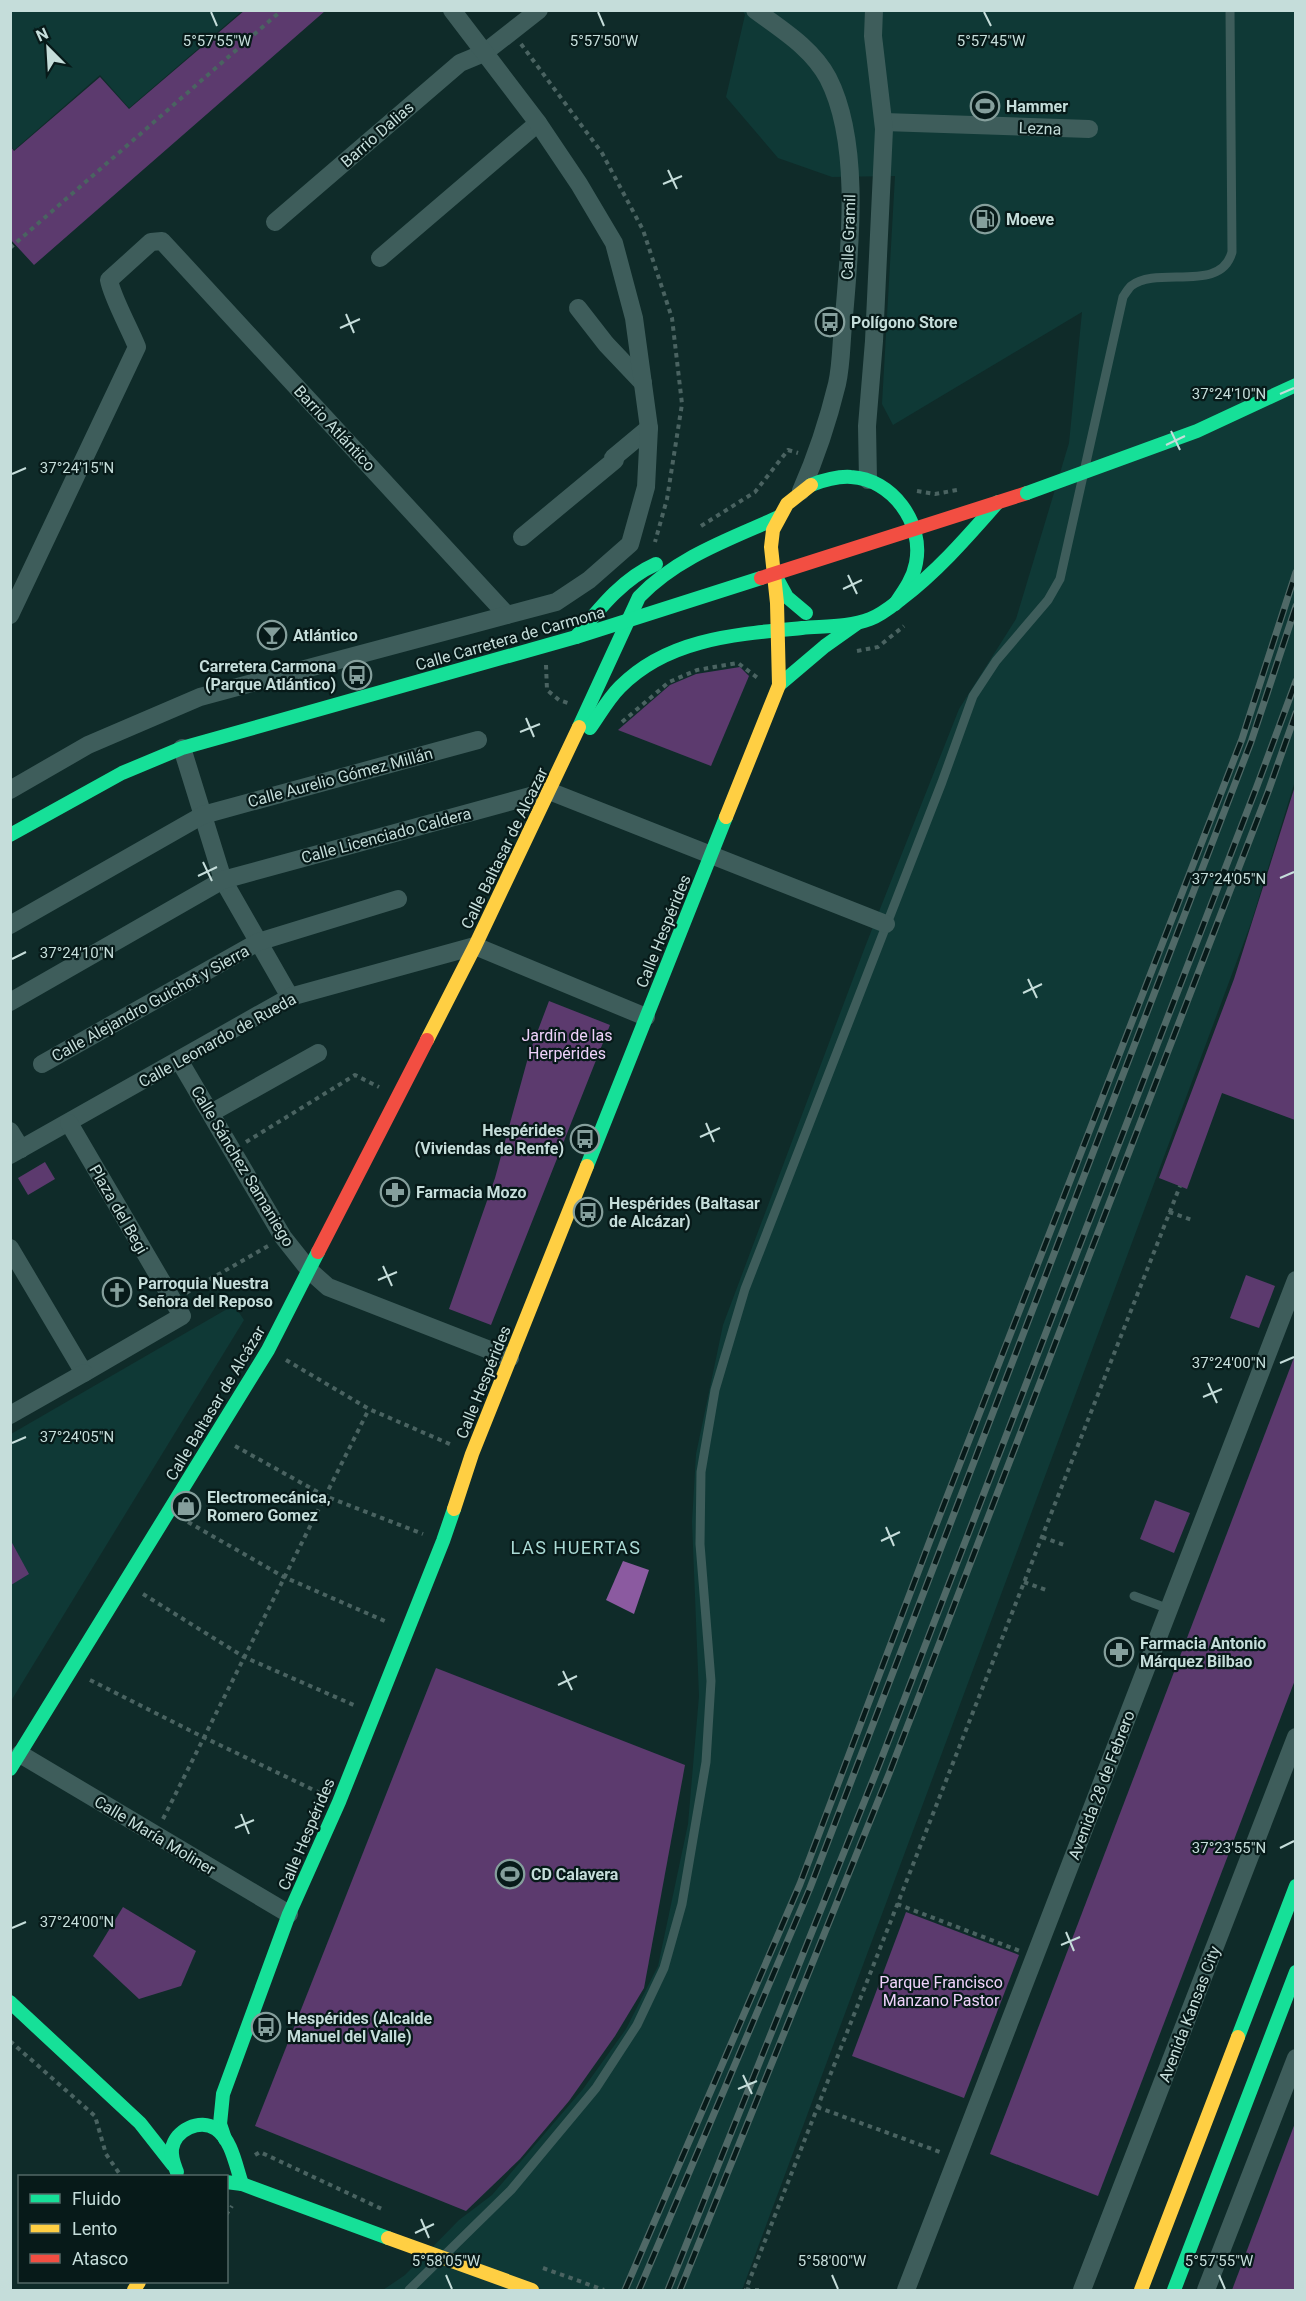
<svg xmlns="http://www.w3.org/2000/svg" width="1306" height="2301" font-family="Roboto,sans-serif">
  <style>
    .built { fill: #0f3936 }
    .green { fill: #5c3a6e }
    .water { fill: #8b5aa0 }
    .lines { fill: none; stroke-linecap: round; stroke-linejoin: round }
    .path { stroke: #4a6361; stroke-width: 4; stroke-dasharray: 4.5 4.5; stroke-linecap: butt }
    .lane { stroke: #3e5d5b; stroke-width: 9 }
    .street { stroke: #3e5d5b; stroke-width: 18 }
    .fast { stroke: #16e098; stroke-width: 14 }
    .slow { stroke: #ffcf43; stroke-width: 14 }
    .jam { stroke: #f24e42; stroke-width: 14 }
    .rail-casing { stroke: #506967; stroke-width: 7 }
    .rail { stroke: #071a19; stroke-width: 4.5; stroke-dasharray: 14; stroke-linecap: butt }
    .path-bridge { stroke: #4a6361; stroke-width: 4; stroke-dasharray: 4.5 4.5; stroke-linecap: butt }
    .fast-bridge { stroke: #16e098; stroke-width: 14 }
    .slow-bridge { stroke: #ffcf43; stroke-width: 14 }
    .ticks { fill: none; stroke: #c5ddda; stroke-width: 2 }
    .labels { text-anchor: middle; stroke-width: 4.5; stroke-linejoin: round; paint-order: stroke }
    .poi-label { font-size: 16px; font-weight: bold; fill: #c5ddda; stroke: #071a19; text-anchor: start }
    .street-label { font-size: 16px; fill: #c5ddda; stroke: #071a19 }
    .park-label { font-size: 16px; fill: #efd2fb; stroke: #071a19 }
    .neighbourhood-label { font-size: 18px; letter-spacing: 1.5px; fill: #abdad5; stroke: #071a19 }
    .ticks-label { font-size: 15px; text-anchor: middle; fill: #c5ddda; stroke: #071a19; stroke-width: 4.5; stroke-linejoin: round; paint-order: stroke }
  </style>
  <rect width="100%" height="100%" fill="#0f2b29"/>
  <g class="built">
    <path d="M10,11H242L129,108L100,75L14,150L10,146Z"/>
    <path d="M743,11H1295V781L1251,923L742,2290H383L405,2275L459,2220L492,2195L583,2089L626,2029L658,1966L688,1824L699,1696L692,1522L696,1454L723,1325L865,947L959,709L1016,619L1069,443L1082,312L893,425L882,404L895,176L832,177L778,158L726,97L745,15Z"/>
    <path d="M234,1305L244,1320L11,1701V1434Z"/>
  </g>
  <g class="green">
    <path d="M245,10L325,11L34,265L11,240V147L14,151L100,77L129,109Z"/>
    <path d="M740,667L749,676L711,766L618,730L670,685L696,674Z"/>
    <path d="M1295,786V1120L1222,1093L1187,1189L1159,1178L1234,979Z"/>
    <path d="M549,1001L610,1025L491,1325L449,1309L495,1178L529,1054Z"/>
    <path d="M45,1162L55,1179L28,1195L18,1178Z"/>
    <path d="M1246,1275L1275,1286L1259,1328L1230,1318Z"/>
    <path d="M1295,1355V1680L1098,2196L990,2154Z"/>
    <path d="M1155,1500L1190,1513L1174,1553L1140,1539Z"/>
    <path d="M11,1541L29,1574L11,1585H10Z"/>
    <path d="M436,1668L685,1765L644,1988L615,2036L569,2101L520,2159L466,2211L255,2126Z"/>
    <path d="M123,1907L196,1951L181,1986L139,1999L93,1956Z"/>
    <path d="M906,1912L1019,1955L964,2098L852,2056Z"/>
    <path d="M1295,2123V2290H1232Z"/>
  </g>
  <path class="water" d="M623,1561L649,1570L634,1614L606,1600Z"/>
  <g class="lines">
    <g class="path">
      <path d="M521,44L602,153L643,230L672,318L682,404L667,499L655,542"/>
      <path d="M10,248L282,10"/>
      <path d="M917,491L935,494L957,490"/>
      <path d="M701,526L755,492L788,450L798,453"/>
      <path d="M857,651L878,647L904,626"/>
      <path d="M546,665L547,690L559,700L568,703"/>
      <path d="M622,722L669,682L697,670L738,663L759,679"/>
      <path d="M246,1142L355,1075L379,1087"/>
      <path d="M1169,1212L1192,1220"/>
      <path d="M186,1293L268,1246"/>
      <path d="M286,1360L369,1409L452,1445"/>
      <path d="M235,1446L325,1496L423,1534"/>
      <path d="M188,1522L284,1577L387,1622"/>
      <path d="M1042,1537L1064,1545"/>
      <path d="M1024,1582L1046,1590"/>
      <path d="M143,1594L244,1657L356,1706"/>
      <path d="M90,1680L203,1737L320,1793"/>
      <path d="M163,1819L369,1409"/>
      <path d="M897,1904L1020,1951"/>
      <path d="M10,2041L95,2116L106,2154L121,2176"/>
      <path d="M817,2107L940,2152"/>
      <path d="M255,2155L260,2152L384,2210"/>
      <path d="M226,2215L232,2206"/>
      <path d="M750,2290L746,2289L1180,1186"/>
      <path d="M755,2290H759"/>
    </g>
    <g class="lane">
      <path d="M1134,1596L1169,1609"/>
      <path d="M409,2290L511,2190L596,2088L637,2025L664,1968L682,1904L706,1762L711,1681L700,1544L701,1472L715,1390L745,1289L942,782L973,696L996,661L1048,600L1060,579L1123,297C1125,294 1128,289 1131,286C1158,265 1221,294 1232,252L1230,10"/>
    </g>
    <g class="street">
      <path d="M755,10C782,30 812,48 828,78C861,142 850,246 844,316C841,338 842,362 837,384C828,421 816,457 801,491"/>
      <path d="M884,122L1089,129"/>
      <path d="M275,222L460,63L484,53L539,10"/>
      <path d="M380,258L538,123"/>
      <path d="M578,308L606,344L643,383"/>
      <path d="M868,480L867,426L874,341L884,129L873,36L874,10"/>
      <path d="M522,537L615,460L613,458L649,428"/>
      <path d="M10,615L137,347C130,329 112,297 109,280L151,242L162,241L507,615"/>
      <path d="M182,748L223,880L290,997"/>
      <path d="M10,790L88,745L200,697L556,602L589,580L630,544L646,487L649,428L634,318L614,243L579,184L538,123L452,10"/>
      <path d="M10,925L203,815L478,740"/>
      <path d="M10,1002L223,880L549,791L886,924"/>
      <path d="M179,1060L283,1237L310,1271L328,1287L510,1358"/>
      <path d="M42,1064L258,942L398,899"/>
      <path d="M211,1113L318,1053"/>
      <path d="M10,1131L21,1149"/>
      <path d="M10,1155L290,997L475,946L646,1017"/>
      <path d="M10,1248L84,1373L182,1316L69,1123"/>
      <path d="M10,1415L84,1373"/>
      <path d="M20,1754L289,1914"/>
      <path d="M906,2290L1296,1280"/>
      <path d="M1082,2290L1296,1737"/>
      <path d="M1206,2290L1296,2058"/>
    </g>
    <g class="fast">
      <path d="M811,485C824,480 837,476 851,477C892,479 924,523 916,563C913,579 904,591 895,604"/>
      <path d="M775,575L787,597L806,613"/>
      <path d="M576,637C599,609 622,579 656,564"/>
      <path d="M779,685L825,646L856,624"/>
      <path d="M579,727L639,597C677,557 730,539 779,517"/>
      <path d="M590,728C600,714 608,699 620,687C668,638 738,634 802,628C825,626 849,627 870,619C881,615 892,606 901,599C938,571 968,536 998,502"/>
      <path d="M10,835L122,773L182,748L576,637L761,578"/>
      <path d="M587,1166L726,817"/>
      <path d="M10,1769L268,1350L318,1252"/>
      <path d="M10,2002L140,2123L173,2165"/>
      <path d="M1238,2037L1296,1886"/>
      <path d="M225,2139L220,2124L223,2094L289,1914L339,1802L443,1541L454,1509"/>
      <path d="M177,2172C174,2164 171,2158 172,2149C175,2130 200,2118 216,2129C232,2140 236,2167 242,2184"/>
      <path d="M226,2182L242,2184L388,2238"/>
      <path d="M1174,2290L1296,1972"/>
    </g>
    <g class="slow">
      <path d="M726,817L779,685L777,603L771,547L773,530L787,504L811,485"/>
      <path d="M427,1040L475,946L579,727"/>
      <path d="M454,1509L472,1454L587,1166"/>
      <path d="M134,2290L139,2282"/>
      <path d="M1141,2290L1238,2037"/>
    </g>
    <g class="jam">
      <path d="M761,578L1027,493"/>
      <path d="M318,1252L427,1040"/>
    </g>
    <g class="rail-casing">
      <g id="rail">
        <path d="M625,2290L800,1884L934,1530L1242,739L1296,572"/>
        <path d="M639,2290L810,1888L1251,742L1296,606"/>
        <path d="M668,2290L879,1765L1257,786L1296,681"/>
        <path d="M680,2290L889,1774L1268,792L1296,713"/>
      </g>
    </g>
    <use href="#rail" class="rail"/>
    <path class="path-bridge" d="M543,2268L604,2290"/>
    <path class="fast-bridge" d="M1027,493L1197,431L1296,385"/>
    <path class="slow-bridge" d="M388,2238L532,2290"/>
  </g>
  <path class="ticks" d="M211,12L217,26M598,12L604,26M984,12L991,26M668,170L677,189M663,184L682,176M346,314L354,333M340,328L360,319M1280,394L1294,388M1171,431L1180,450M1166,445L1185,436M12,474L26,468M848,575L857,594M843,589L862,580M526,718L534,737M520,732L540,724M203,862L212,881M198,876L217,867M1280,878L1294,872M12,959L26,952M1028,979L1037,998M1023,993L1042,984M706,1123L714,1142M700,1137L720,1128M383,1266L392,1286M378,1280L397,1272M1280,1363L1294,1357M1208,1383L1217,1403M1203,1397L1222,1389M12,1443L26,1437M886,1527L894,1546M881,1541L900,1532M563,1671L572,1690M558,1685L577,1676M241,1814L249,1834M235,1828L254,1820M1280,1848L1294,1841M12,1928L26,1922M1066,1932L1074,1951M1061,1945L1080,1937M743,2075L752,2094M738,2089L757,2081M421,2219L429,2238M415,2233L434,2224M446,2275L452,2289M832,2275L838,2289M1219,2275L1225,2289"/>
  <defs>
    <g id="stadium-ring" transform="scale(1.5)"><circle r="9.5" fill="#071a19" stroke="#859f9c" stroke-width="1.5"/><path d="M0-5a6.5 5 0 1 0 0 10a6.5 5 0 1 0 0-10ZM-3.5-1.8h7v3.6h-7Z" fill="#859f9c"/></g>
    <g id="fuel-ring" transform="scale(1.5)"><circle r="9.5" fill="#071a19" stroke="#859f9c" stroke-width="1.5"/><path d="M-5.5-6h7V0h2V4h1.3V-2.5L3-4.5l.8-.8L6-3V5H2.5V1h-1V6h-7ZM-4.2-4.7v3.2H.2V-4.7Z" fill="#859f9c"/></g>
    <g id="bus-ring" transform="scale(1.5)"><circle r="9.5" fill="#071a19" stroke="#859f9c" stroke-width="1.5"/><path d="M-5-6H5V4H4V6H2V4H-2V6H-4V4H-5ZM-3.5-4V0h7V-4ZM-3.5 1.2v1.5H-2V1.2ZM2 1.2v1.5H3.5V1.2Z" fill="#859f9c"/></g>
    <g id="bar-ring" transform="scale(1.5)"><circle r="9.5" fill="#071a19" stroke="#859f9c" stroke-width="1.5"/><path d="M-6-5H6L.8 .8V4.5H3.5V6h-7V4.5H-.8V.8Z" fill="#859f9c"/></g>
    <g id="pharmacy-ring" transform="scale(1.5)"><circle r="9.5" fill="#071a19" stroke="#859f9c" stroke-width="1.5"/><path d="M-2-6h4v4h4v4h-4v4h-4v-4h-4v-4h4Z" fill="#859f9c"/></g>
    <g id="church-ring" transform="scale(1.5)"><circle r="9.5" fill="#071a19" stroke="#859f9c" stroke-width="1.5"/><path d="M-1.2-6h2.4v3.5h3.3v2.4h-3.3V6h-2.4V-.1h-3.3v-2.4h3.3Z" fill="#859f9c"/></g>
    <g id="shop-ring" transform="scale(1.5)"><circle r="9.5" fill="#071a19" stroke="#859f9c" stroke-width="1.5"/><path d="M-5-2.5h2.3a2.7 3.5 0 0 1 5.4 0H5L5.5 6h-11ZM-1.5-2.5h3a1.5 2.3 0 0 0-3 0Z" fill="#859f9c"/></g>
  </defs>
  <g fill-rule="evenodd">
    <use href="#stadium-ring" x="985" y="106"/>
    <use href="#fuel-ring" x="985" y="219"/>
    <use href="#bus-ring" x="830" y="322"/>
    <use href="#bar-ring" x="272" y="635"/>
    <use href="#bus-ring" x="357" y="675"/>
    <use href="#bus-ring" x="585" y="1139"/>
    <use href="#pharmacy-ring" x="395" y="1192"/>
    <use href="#bus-ring" x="588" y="1212"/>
    <use href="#church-ring" x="117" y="1292"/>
    <use href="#shop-ring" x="186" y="1506"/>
    <use href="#pharmacy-ring" x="1119" y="1652"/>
    <use href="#stadium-ring" x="510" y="1874"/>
    <use href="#bus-ring" x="266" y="2027"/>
  </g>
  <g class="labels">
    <g class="poi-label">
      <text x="1006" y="112">Hammer</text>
      <text x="1006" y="225">Moeve</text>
      <text x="851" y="328">Polígono Store</text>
      <text x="293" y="641">Atlántico</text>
      <text x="336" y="672" text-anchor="end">Carretera Carmona<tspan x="336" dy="18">(Parque Atlántico)</tspan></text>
      <text x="564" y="1136" text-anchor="end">Hespérides<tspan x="564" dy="18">(Viviendas de Renfe)</tspan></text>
      <text x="416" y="1198">Farmacia Mozo</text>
      <text x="609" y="1209">Hespérides (Baltasar<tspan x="609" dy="18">de Alcázar)</tspan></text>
      <text x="138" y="1289">Parroquia Nuestra<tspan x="138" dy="18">Señora del Reposo</tspan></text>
      <text x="207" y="1503">Electromecánica,<tspan x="207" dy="18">Romero Gomez</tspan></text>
      <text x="1140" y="1649">Farmacia Antonio<tspan x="1140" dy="18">Márquez Bilbao</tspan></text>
      <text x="531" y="1880">CD Calavera</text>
      <text x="287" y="2024">Hespérides (Alcalde<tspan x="287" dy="18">Manuel del Valle)</tspan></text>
    </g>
    <g class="street-label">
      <text transform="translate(1040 128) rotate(2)" y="6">Lezna</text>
      <text transform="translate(377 134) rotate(-41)" y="6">Barrio Dalias</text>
      <text transform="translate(848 237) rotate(-88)" y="6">Calle Gramil</text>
      <text transform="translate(335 428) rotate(47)" y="6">Barrio Atlántico</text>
      <text transform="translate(510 638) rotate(-16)" y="6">Calle Carretera de Carmona</text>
      <text transform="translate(340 777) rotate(-15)" y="6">Calle Aurelio Gómez Millán</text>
      <text transform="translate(386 835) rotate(-15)" y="6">Calle Licenciado Caldera</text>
      <text transform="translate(504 848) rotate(-64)" y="6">Calle Baltasar de Alcazar</text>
      <text transform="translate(663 931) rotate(-68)" y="6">Calle Hespérides</text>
      <text transform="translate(150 1003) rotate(-29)" y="6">Calle Alejandro Guichot y Sierra</text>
      <text transform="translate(217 1040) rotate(-29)" y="6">Calle Leonardo de Rueda</text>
      <text transform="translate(243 1166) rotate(59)" y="6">Calle Sánchez Samaniego</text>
      <text transform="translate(119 1209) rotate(60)" y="6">Plaza del Begi</text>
      <text transform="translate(483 1382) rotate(-68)" y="6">Calle Hespérides</text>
      <text transform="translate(215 1403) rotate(-59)" y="6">Calle Baltasar de Alcázar</text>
      <text transform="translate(1101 1785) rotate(-69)" y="6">Avenida 28 de Febrero</text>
      <text transform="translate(306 1834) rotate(-67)" y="6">Calle Hespérides</text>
      <text transform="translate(155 1835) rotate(31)" y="6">Calle María Moliner</text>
      <text transform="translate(1189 2014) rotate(-69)" y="6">Avenida Kansas City</text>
    </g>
    <g class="park-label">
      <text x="567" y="1041">Jardín de las<tspan x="567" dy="18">Herpérides</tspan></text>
      <text x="941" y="1988">Parque Francisco<tspan x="941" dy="18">Manzano Pastor</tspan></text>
    </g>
    <g class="neighbourhood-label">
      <text x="576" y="1554">LAS HUERTAS</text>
    </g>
  </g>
  <g class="ticks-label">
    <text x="217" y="46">5°57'55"W</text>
    <text x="604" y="46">5°57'50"W</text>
    <text x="991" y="46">5°57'45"W</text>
    <text x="1229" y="399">37°24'10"N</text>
    <text x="77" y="473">37°24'15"N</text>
    <text x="1229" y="884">37°24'05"N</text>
    <text x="77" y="958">37°24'10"N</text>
    <text x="1229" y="1368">37°24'00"N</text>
    <text x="77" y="1442">37°24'05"N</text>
    <text x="1229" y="1853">37°23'55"N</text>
    <text x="77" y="1927">37°24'00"N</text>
    <text x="446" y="2266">5°58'05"W</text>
    <text x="832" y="2266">5°58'00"W</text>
    <text x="1219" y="2266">5°57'55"W</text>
  </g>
  <rect width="1306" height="2301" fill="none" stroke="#c5ddda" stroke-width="24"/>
  <rect x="18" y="2175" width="210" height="108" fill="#071a19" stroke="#536866" stroke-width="1.5"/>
  <rect x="30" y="2194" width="30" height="9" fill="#16e098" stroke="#536866" stroke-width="1.5"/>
  <text x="72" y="2205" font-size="18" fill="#c5ddda">Fluido</text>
  <rect x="30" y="2224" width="30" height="9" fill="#ffcf43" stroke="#536866" stroke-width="1.5"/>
  <text x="72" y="2235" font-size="18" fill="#c5ddda">Lento</text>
  <rect x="30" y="2254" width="30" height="9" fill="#f24e42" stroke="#536866" stroke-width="1.5"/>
  <text x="72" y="2265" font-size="18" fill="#c5ddda">Atasco</text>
  <g transform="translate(48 48) rotate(336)" stroke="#071a19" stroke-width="4.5" paint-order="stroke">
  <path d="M0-4.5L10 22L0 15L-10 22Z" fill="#c5ddda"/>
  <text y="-9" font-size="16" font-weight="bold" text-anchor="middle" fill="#c5ddda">N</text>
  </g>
</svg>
